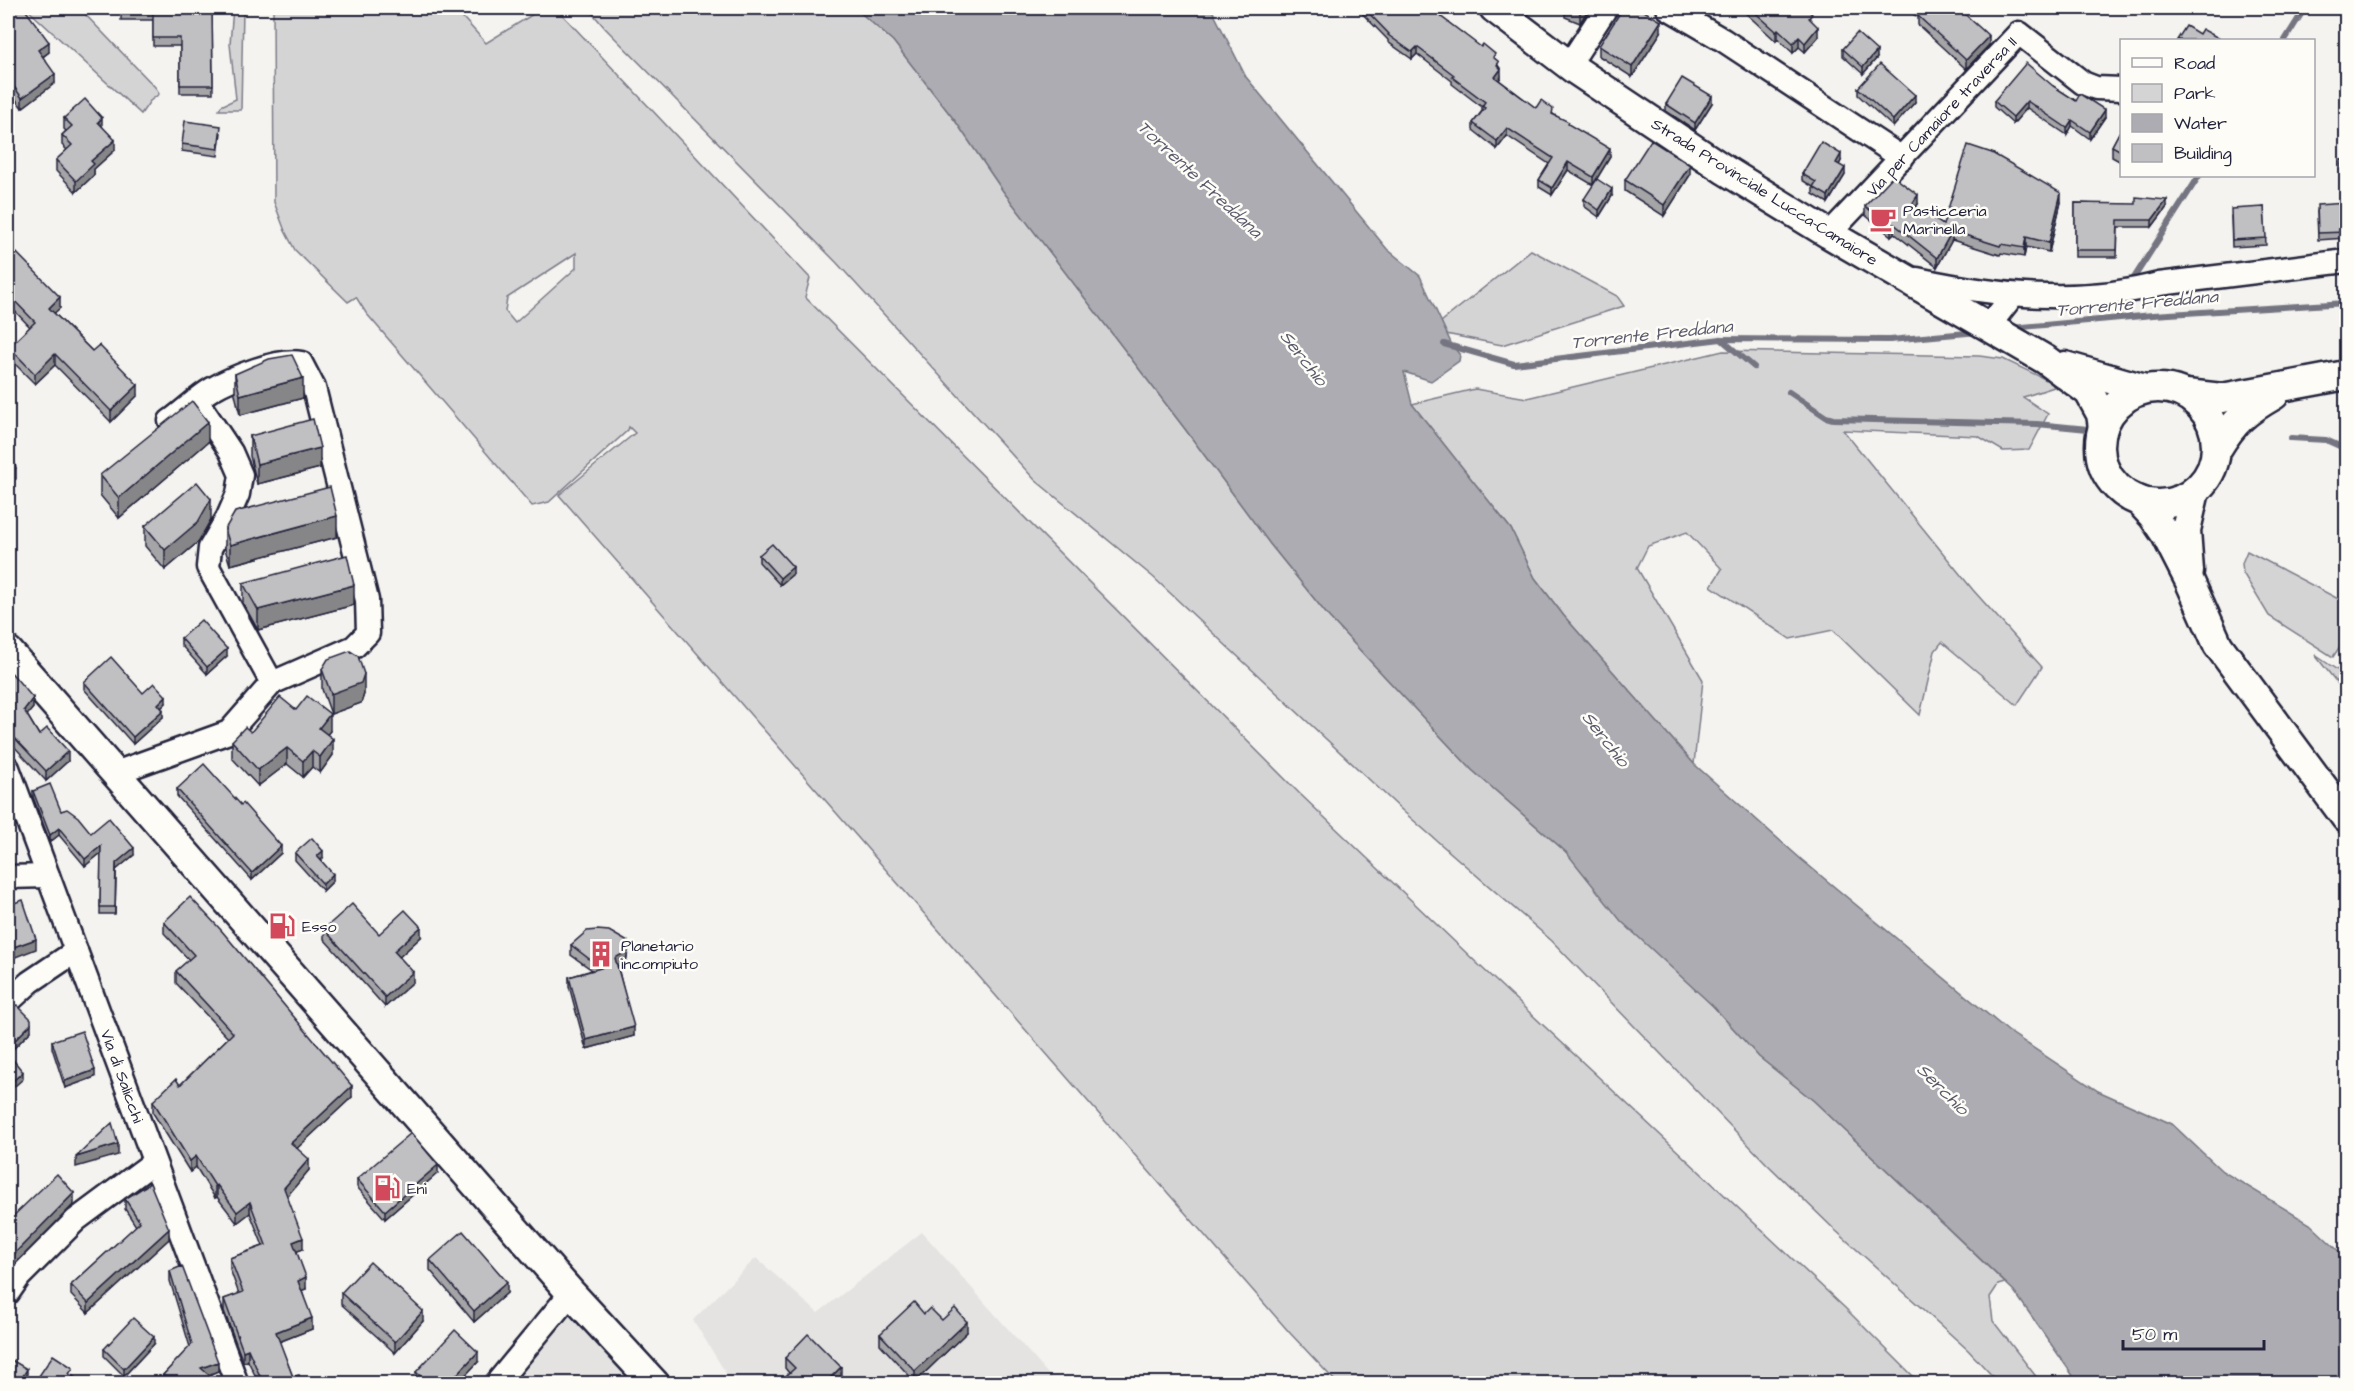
<svg xmlns="http://www.w3.org/2000/svg" width="2354" height="1391" font-family="'Architects Daughter',sans-serif">
  <style>
    .built { fill: #e4e3e2 }
    .green { fill: #d5d4d5; stroke: #7c7b88; stroke-width: 1.5; fill-rule: evenodd }
    .water { fill: #acacb2; stroke: #757582; stroke-width: 1.5 }
    .lines { fill: none; stroke-linecap: round; stroke-linejoin: round }
    .stream { stroke: #757582; stroke-width: 6 }
    .minor-casing { stroke: #22223b; stroke-width: 27 }
    .major-casing { stroke: #22223b; stroke-width: 33 }
    .minor { stroke: #fdfcf7; stroke-width: 22 }
    .major { stroke: #fdfcf7; stroke-width: 28 }
    .wall { fill: #a5a4a7; stroke: #22223b; stroke-width: 1.5 }
    .shaded-wall { fill: #868688; stroke: #22223b; stroke-width: 1.5 }
    .building { fill: #c0bfc2; stroke: #22223b; stroke-width: 1.5 }
    .labels { text-anchor: middle; stroke-width: 5; stroke-linejoin: round; paint-order: stroke }
    .street-label { font-size: 16px; fill: #22223b; stroke: #fdfcf7 }
    .poi-label { font-size: 16px; fill: #22223b; stroke: #fdfcf7; text-anchor: start }
    .water-label { font-size: 18px; font-style: italic; fill: #59596b; stroke: #fdfcf7 }
  </style>
  <rect width="100%" height="100%" fill="#f4f3ef"/>
  <filter id="ink" filterUnits="userSpaceOnUse"><feTurbulence type="fractalNoise" baseFrequency=".0167" numOctaves="2"/><feDisplacementMap in="SourceGraphic" scale="12" xChannelSelector="R" yChannelSelector="G"/><feConvolveMatrix kernelMatrix="1 2 1 2 8 2 1 2 1" color-interpolation-filters="sRGB"/></filter>
  <g filter="url(#ink)">
    <g class="built">
      <path d="M922,1232L1056,1383H732L693,1320L756,1258L818,1313Z"/>
      <path d="M570,1314L632,1383H511Z"/>
    </g>
    <g class="green">
      <path d="M26,8H79L155,87L159,94L150,101L141,114Z"/>
      <path d="M233,8H243L241,110H219L221,106L236,99L230,44Z"/>
      <path d="M273,8H454L486,43L543,8H556L810,278L805,297L1299,793L1480,966L1845,1308L1920,1383H1337L1290,1333L559,495L635,433L629,427L628,430L549,502L532,506L366,313L356,297L348,302L295,250L285,231L274,202ZM576,253V268L515,323L505,311L507,298Z"/>
      <path d="M588,8H855L893,41L956,122L1003,191L1185,429L1270,544L1329,617L1472,770L1566,852L1714,1007L1759,1057L1814,1101L2005,1283L1998,1285L1990,1297L1993,1321L2041,1383H1999L1968,1350L1835,1230L1767,1164L1552,941L1405,813L1153,577L1035,480L837,263L605,28Z"/>
      <path d="M1531,250L1617,296L1624,306L1502,345L1446,334L1441,322Z"/>
      <path d="M1723,351L1979,356L2003,359L2051,382L2054,387L2023,397L2048,414L2029,450L2003,451L1978,436L1843,430L1973,590L2042,667L2017,705L1942,642L1935,651L1920,715L1833,630L1790,639L1711,586L1722,569L1687,532L1648,546L1637,568L1703,680L1694,764L1564,616L1535,578L1511,529L1412,404L1475,389L1527,398Z"/>
      <path d="M2247,551L2346,603V637L2333,657L2269,616L2243,573L2242,563Z"/>
      <path d="M2315,655L2346,676V694Z"/>
    </g>
    <path class="water" d="M855,8H1211L1246,77L1387,249L1420,276L1452,345L1460,355L1459,361L1431,381L1404,372L1412,404L1511,529L1535,578L1564,616L1694,764L1802,860L2008,1031L2098,1091L2172,1124L2222,1171L2310,1224L2346,1258V1383H2078L2014,1291L1814,1101L1759,1057L1714,1007L1621,921L1566,852L1472,770L1329,617L1270,544L1185,429L1003,191L956,122L893,41Z"/>
    <g class="lines">
      <g class="stream">
        <path d="M2285,40L2305,8"/>
        <path d="M2130,284L2199,176"/>
        <path d="M2117,318L2126,296"/>
        <path d="M2012,328L2153,315L2346,303"/>
        <path d="M1721,339L1754,367"/>
        <path d="M1444,344L1514,364L1721,339L1890,340L1978,332"/>
        <path d="M1789,392L1826,417L1833,419L2037,424L2088,429"/>
        <path d="M2291,438L2326,440L2346,449"/>
      </g>
      <g class="minor-casing">
        <g id="minor">
          <path d="M1668,8L1723,40L1902,158"/>
          <path d="M1569,65L1606,8"/>
          <path d="M1829,234L2019,33L2083,83L2096,88L2122,89"/>
          <path d="M1917,279C1996,296 2080,305 2159,284L2346,261"/>
          <path d="M1988,327L2010,299"/>
          <path d="M197,401L231,452L241,475L238,494L228,517L210,548L208,567L272,683"/>
          <path d="M8,768L237,1384"/>
          <path d="M115,773L229,732L272,683L354,647L368,633L367,600L314,388L301,363C279,358 231,378 212,389C197,398 184,411 170,421"/>
          <path d="M8,877L48,876"/>
          <path d="M8,1002L30,982L76,951"/>
          <path d="M8,1293L19,1277L76,1220L154,1162"/>
          <path d="M496,1384L571,1293"/>
        </g>
      </g>
      <g class="major-casing">
        <g id="major">
          <path d="M1494,8L1574,69L1725,170L1829,234L2046,360L2089,392L2101,414L2103,427"/>
          <path d="M2065,366L2145,389"/>
          <circle cx="2158" cy="446" r="58"/>
          <path d="M2186,394L2222,398L2346,375"/>
          <path d="M2217,449C2234,421 2246,411 2274,395"/>
          <path d="M2138,500L2153,516L2166,535L2190,582L2218,645L2346,818"/>
          <path d="M2189,571L2186,530L2195,491"/>
          <path d="M8,651L571,1293L655,1384"/>
        </g>
      </g>
      <use href="#minor" class="minor"/>
      <use href="#major" class="major"/>
    </g>
    <g class="wall">
      <path d="M8,8L49,52L43,57L55,83L22,108L8,88Z"/>
      <path d="M121,8H212L213,93H180V46H153V20H121Z"/>
      <path d="M1357,8H1426L1495,59L1499,67L1501,77L1499,80L1536,108L1553,114L1569,125L1610,157L1593,185L1568,170L1552,195L1539,187V180L1549,164L1507,136L1497,149L1473,130V123L1482,111V107L1452,84V81L1417,54L1412,59L1388,42V40Z"/>
      <path d="M1565,8H1589L1580,23L1565,17Z"/>
      <path d="M1740,8H1805L1818,37L1805,52L1799,47L1793,53L1778,39L1776,41Z"/>
      <path d="M1904,8H1958L1989,45L1966,69L1918,25V17Z"/>
      <path d="M1661,32L1632,77L1599,56V46Z"/>
      <path d="M1843,49L1877,58L1863,74L1843,56Z"/>
      <path d="M2053,86L2076,101L2105,117L2090,139L2072,126L2067,135L2027,108L2013,124L1994,107V101Z"/>
      <path d="M1858,88L1915,102L1893,127L1858,95Z"/>
      <path d="M1712,103L1695,130L1666,111V104Z"/>
      <path d="M64,118L102,126L115,150L94,169V175L76,192L56,171V160L67,150L62,145V135L66,131L64,129Z"/>
      <path d="M2121,129V162L2112,157V146Z"/>
      <path d="M221,133L218,156L182,151V144Z"/>
      <path d="M2341,160H2346V238L2318,240L2317,211L2342,204Z"/>
      <path d="M1841,161L1839,165L1845,175L1828,203L1813,194V187L1802,180V174Z"/>
      <path d="M1690,175L1664,216L1625,191V180Z"/>
      <path d="M1612,196L1599,217L1584,206V199Z"/>
      <path d="M2061,202L2049,252L2026,247L2024,257L2001,253L2000,255L1952,240L1937,267L1894,233L1891,236L1865,215V206L1918,204L1916,207L1943,225Z"/>
      <path d="M2075,203L2167,207L2152,227H2118L2117,257H2075Z"/>
      <path d="M2264,207L2266,245L2232,247L2231,216Z"/>
      <path d="M8,244L60,308L54,313L92,351L138,395L111,422L55,365L35,384L9,358V347L30,327L8,304Z"/>
      <path d="M235,374L303,398L240,415L235,394Z"/>
      <path d="M250,436L320,468L257,484L250,456Z"/>
      <path d="M208,442L119,518L100,495V475Z"/>
      <path d="M211,519L198,542L165,570L145,546V526Z"/>
      <path d="M225,529L337,537L230,565L225,549Z"/>
      <path d="M759,555L793,574L780,585L759,562Z"/>
      <path d="M243,583L354,605L258,630L243,603Z"/>
      <path d="M181,638L227,656L207,674L181,645Z"/>
      <path d="M8,669L33,708L27,715L39,735L68,761L46,781L11,743L8,746Z"/>
      <path d="M322,669L364,694L361,703L331,714L322,689Z"/>
      <path d="M84,682L143,693L166,703L161,708L163,717L133,744L84,689Z"/>
      <path d="M296,710L330,731L327,734L333,755L320,773L312,767L303,777L287,764L258,786L232,758V741Z"/>
      <path d="M177,789L281,853L252,880L177,796Z"/>
      <path d="M33,791L91,833L134,855L116,870L115,914H100L101,853L85,866L59,835L50,842L33,797Z"/>
      <path d="M295,853L323,858L321,860L333,881L323,891L295,860Z"/>
      <path d="M164,922L352,1097L297,1148L309,1170L287,1196L303,1249L297,1251L306,1289L302,1290L312,1329L279,1342L293,1377L302,1383H259L248,1361L243,1362L224,1311V1299L239,1294L230,1269V1258L263,1246L250,1213L237,1223L217,1197L215,1198L196,1167L190,1172L153,1113V1101L180,1085L228,1038L176,983V971L189,960L164,933Z"/>
      <path d="M324,929L421,937L399,957L413,982L385,1007L324,939Z"/>
      <path d="M571,945L628,951L626,962L618,967L634,1036L586,1049L569,986V977L592,970L571,955Z"/>
      <path d="M8,1008L31,1031L10,1052L8,1049Z"/>
      <path d="M52,1041L95,1077L65,1088L52,1048Z"/>
      <path d="M438,1173L385,1219L357,1187V1179Z"/>
      <path d="M125,1199L169,1239L88,1313L71,1295V1285L136,1226L125,1209Z"/>
      <path d="M430,1260L507,1293L474,1322L430,1270Z"/>
      <path d="M170,1271L218,1371L209,1375L218,1383H163V1375L190,1347L170,1281Z"/>
      <path d="M341,1293L423,1321L395,1353L341,1304Z"/>
      <path d="M924,1314L942,1320L967,1332L915,1382L880,1344V1334Z"/>
      <path d="M154,1344L124,1376L104,1356V1349Z"/>
      <path d="M785,1358L841,1377L835,1383H785V1377L789,1373L785,1368Z"/>
      <path d="M478,1362L458,1383H416V1372Z"/>
    </g>
    <g class="shaded-wall">
      <path d="M1583,8H1589L1580,23V12Z"/>
      <path d="M1661,21V32L1632,77V67Z"/>
      <path d="M1818,27V37L1805,52V43Z"/>
      <path d="M1778,29V39L1776,41V31Z"/>
      <path d="M1989,36V45L1966,69V60Z"/>
      <path d="M1799,37V47L1793,53V43Z"/>
      <path d="M49,42V52L38,60V50Z"/>
      <path d="M1417,47V54L1412,59V52Z"/>
      <path d="M1877,51V58L1863,74V67Z"/>
      <path d="M1501,69V77L1495,85V77Z"/>
      <path d="M55,74V83L22,108V98Z"/>
      <path d="M1915,95V102L1893,127V120Z"/>
      <path d="M1712,96V103L1695,130V123Z"/>
      <path d="M2027,101V108L2013,124V117Z"/>
      <path d="M2105,110V117L2090,139V132Z"/>
      <path d="M102,118V128L98,122Z"/>
      <path d="M2072,120V126L2067,135V128Z"/>
      <path d="M1507,128V136L1497,149V141Z"/>
      <path d="M115,140V150L94,169V175L76,192V181L91,161Z"/>
      <path d="M1610,149V157L1593,185V177Z"/>
      <path d="M1841,154V161L1836,170V163Z"/>
      <path d="M1568,162V170L1552,195V188Z"/>
      <path d="M1690,165V175L1664,216V205Z"/>
      <path d="M1845,168V175L1828,203V196Z"/>
      <path d="M1612,189V196L1599,217V210Z"/>
      <path d="M2061,193V202L2049,252V243Z"/>
      <path d="M1918,195V204L1912,213V204Z"/>
      <path d="M2167,200V207L2152,227V220Z"/>
      <path d="M1894,224V233L1891,236V227Z"/>
      <path d="M1952,231V240L1937,267V258Z"/>
      <path d="M2026,237V247L2024,257V248Z"/>
      <path d="M60,297V308L49,318V308Z"/>
      <path d="M55,354V365L35,384V374Z"/>
      <path d="M303,378V398L240,415V395Z"/>
      <path d="M138,385V395L111,422V411Z"/>
      <path d="M208,422V442L119,518V498Z"/>
      <path d="M320,448V468L257,484V464Z"/>
      <path d="M16,468V479L8,481V471Z"/>
      <path d="M211,499V519L198,542L165,570V550Z"/>
      <path d="M337,516V537L230,565V545Z"/>
      <path d="M793,567V574L780,585V578Z"/>
      <path d="M354,585V605L258,630V610Z"/>
      <path d="M227,649V656L207,674V667Z"/>
      <path d="M364,674V694L361,703L331,714V694Z"/>
      <path d="M166,696V703L158,711V704Z"/>
      <path d="M33,698V708L24,719V710Z"/>
      <path d="M163,710V717L133,744V737Z"/>
      <path d="M330,714V731L319,744V728Z"/>
      <path d="M11,734V743L8,746V736Z"/>
      <path d="M333,739V755L320,773V757Z"/>
      <path d="M287,748V764L258,786V770Z"/>
      <path d="M68,751V761L46,781V771Z"/>
      <path d="M312,751V767L303,777V761Z"/>
      <path d="M59,828V835L50,842V835Z"/>
      <path d="M101,846V853L85,866V859Z"/>
      <path d="M281,846V853L252,880V873Z"/>
      <path d="M134,848V855L116,870L115,914L116,863Z"/>
      <path d="M323,851V858L317,863V856Z"/>
      <path d="M333,874V881L323,891V884Z"/>
      <path d="M421,927V937L394,962V951Z"/>
      <path d="M36,939V949L8,960V949Z"/>
      <path d="M628,942V951L626,962L615,968V958Z"/>
      <path d="M413,972V982L385,1007V997Z"/>
      <path d="M31,1024V1031L10,1052V1045Z"/>
      <path d="M634,1027V1036L586,1049V1040Z"/>
      <path d="M95,1070V1077L65,1088V1081Z"/>
      <path d="M23,1072V1079L8,1092V1085Z"/>
      <path d="M352,1086V1097L291,1154V1143Z"/>
      <path d="M118,1144V1155L76,1167V1157Z"/>
      <path d="M196,1156V1167L190,1172V1161Z"/>
      <path d="M309,1159V1170L284,1200V1188Z"/>
      <path d="M438,1165V1173L385,1219V1211Z"/>
      <path d="M217,1185V1197L215,1198V1186Z"/>
      <path d="M74,1193V1204L8,1271V1260Z"/>
      <path d="M250,1202V1213L237,1223V1212Z"/>
      <path d="M169,1229V1239L88,1313V1303Z"/>
      <path d="M303,1238V1249L293,1253V1242Z"/>
      <path d="M306,1277V1289L298,1292V1281Z"/>
      <path d="M507,1282V1293L474,1322V1311Z"/>
      <path d="M423,1311V1321L395,1353V1342Z"/>
      <path d="M312,1318V1329L276,1343V1332Z"/>
      <path d="M967,1322V1332L915,1382V1371Z"/>
      <path d="M154,1337V1344L124,1376V1369Z"/>
      <path d="M248,1349V1361L243,1362V1351Z"/>
      <path d="M478,1352V1362L458,1383H449Z"/>
      <path d="M218,1362V1371L201,1378V1368Z"/>
      <path d="M841,1367V1377L835,1383H825Z"/>
      <path d="M27,1369V1380L25,1383H19Z"/>
    </g>
    <g class="building">
      <path d="M8,8H24L49,42L38,50L55,74L22,98L8,78Z"/>
      <path d="M121,8H212L213,85H180V38H153V12H121Z"/>
      <path d="M1364,8H1426L1436,13L1481,47L1483,44L1495,54L1493,57L1499,62L1497,65L1501,69L1495,77L1536,108L1541,100L1553,109L1552,114L1569,122L1568,124L1610,149L1593,177L1568,162L1552,188L1539,180L1553,158L1507,128L1497,141L1473,123L1485,108L1482,106L1485,102L1452,77L1454,75L1417,47L1412,52L1388,35L1389,34Z"/>
      <path d="M1567,8H1583L1580,12Z"/>
      <path d="M1623,8H1639L1661,21L1632,67L1599,46Z"/>
      <path d="M1750,8H1805L1812,14L1809,18L1818,27L1805,43L1799,37L1793,43L1778,29L1776,31Z"/>
      <path d="M1917,8H1958L1989,36L1966,60L1918,16L1923,11Z"/>
      <path d="M2186,26L2199,34L2202,29L2222,40H2177Z"/>
      <path d="M1857,33L1877,51L1863,67L1843,49Z"/>
      <path d="M2026,63L2053,86L2076,101L2080,94L2105,110L2090,132L2072,120L2067,128L2027,101L2013,117L1994,101Z"/>
      <path d="M1880,64L1915,95L1893,120L1858,88Z"/>
      <path d="M1682,78L1712,96L1695,123L1666,104Z"/>
      <path d="M85,99L102,118L98,122L115,140L91,161L94,164L76,181L56,160L72,145L62,135L72,126L64,118Z"/>
      <path d="M185,121L221,126L218,149L182,144Z"/>
      <path d="M2121,129V151L2112,146Z"/>
      <path d="M1651,140L1690,165L1664,205L1625,180Z"/>
      <path d="M1821,142L1841,154L1836,163L1845,168L1828,196L1813,187L1816,182L1802,174Z"/>
      <path d="M1968,145L1992,153L2061,193L2049,243L2026,237L2024,248L2001,244L2000,246L1952,231L1937,258L1894,224L1891,227L1865,206L1893,176L1918,195L1912,204L1943,225Z"/>
      <path d="M2341,160H2346V201L2342,200Z"/>
      <path d="M1597,179L1612,189L1599,210L1584,199Z"/>
      <path d="M2136,197L2167,200L2152,220H2118L2117,250H2075V203L2136,204Z"/>
      <path d="M2346,203V232L2318,233L2317,205Z"/>
      <path d="M2264,207L2266,238L2232,240L2231,209Z"/>
      <path d="M8,244L60,297L49,308L92,351L99,345L138,385L111,411L55,354L35,374L9,347L35,322L8,294Z"/>
      <path d="M292,355L303,378L240,395L235,374L269,359Z"/>
      <path d="M192,401L208,422L119,498L100,475Z"/>
      <path d="M313,419L320,448L257,464L250,436Z"/>
      <path d="M8,440L16,468L8,471Z"/>
      <path d="M197,482L211,499L198,522L165,550L145,526Z"/>
      <path d="M330,487L337,516L230,545L225,529L235,512Z"/>
      <path d="M772,544L793,567L780,578L759,555Z"/>
      <path d="M347,555L354,585L258,610L243,583Z"/>
      <path d="M201,620L227,649L207,667L181,638Z"/>
      <path d="M350,651L358,656L364,674L361,683L331,694L322,669L328,659Z"/>
      <path d="M111,657L143,693L154,683L166,696L158,704L163,710L133,737L84,682Z"/>
      <path d="M8,669L33,698L24,710L39,735L47,728L68,751L46,771L11,734L8,736Z"/>
      <path d="M307,696L330,714L319,728L333,739L320,757L312,751L303,761L287,748L258,770L232,741L245,727L251,732L280,697L296,710Z"/>
      <path d="M204,764L241,805L243,803L281,846L252,873L177,789Z"/>
      <path d="M50,784L61,811L67,809L78,817L91,833L109,818L134,848L116,863L115,907H100L101,846L85,859L59,828L50,835L33,791Z"/>
      <path d="M312,838L323,851L317,856L333,874L323,884L295,853Z"/>
      <path d="M190,897L221,930L352,1086L291,1143L309,1159L284,1188L303,1238L293,1242L306,1277L298,1281L312,1318L276,1332L293,1377L299,1375L302,1383H263L248,1349L243,1351L224,1299L243,1292L230,1258L266,1245L250,1202L237,1212L217,1185L215,1186L196,1156L190,1161L153,1101L176,1079L180,1085L233,1033L176,971L194,955L164,922Z"/>
      <path d="M23,900L36,939L8,949V905Z"/>
      <path d="M352,904L379,934L405,910L421,927L394,951L413,972L385,997L324,929Z"/>
      <path d="M597,930L609,931L628,942L626,952L615,958L634,1027L586,1040L569,977L601,968L571,945L587,931Z"/>
      <path d="M17,1005L31,1019V1024L10,1045L8,1042V1008H10Z"/>
      <path d="M82,1031L95,1070L65,1081L52,1041Z"/>
      <path d="M10,1056L23,1072L8,1085V1057Z"/>
      <path d="M112,1123L118,1144L76,1157Z"/>
      <path d="M411,1133L438,1165L385,1211L357,1179Z"/>
      <path d="M57,1174L74,1193L8,1260V1221Z"/>
      <path d="M150,1183L169,1229L88,1303L71,1285L140,1222L125,1199Z"/>
      <path d="M463,1231L507,1282L474,1311L430,1260Z"/>
      <path d="M370,1262L423,1311L395,1342L341,1293Z"/>
      <path d="M182,1266L218,1362L201,1368L218,1383H172L163,1375L192,1344L170,1271Z"/>
      <path d="M914,1302L924,1314L930,1308L942,1320L955,1308L967,1322L915,1371L880,1334Z"/>
      <path d="M133,1318L154,1337L124,1369L104,1349Z"/>
      <path d="M455,1330L478,1352L449,1383H428L416,1372Z"/>
      <path d="M808,1334L841,1367L825,1383H791L785,1377L795,1368L785,1358Z"/>
      <path d="M53,1355L73,1368L69,1374L84,1383H37L35,1382Z"/>
      <path d="M8,1358L27,1369L19,1383H8Z"/>
    </g>
  </g>
  <defs>
    <g id="cafe-bare" transform="scale(2.07)"><path d="M-5.5-4.5H6V0H3Q3 3.5 0 3.5H-2.5Q-5.5 3.5-5.5 0ZM3-3.2v2h1.7v-2ZM-6 4.5H4V6H-6Z" fill="#d1495b" stroke="#fdfcf7" stroke-width="2.5" paint-order="stroke"/></g>
    <g id="fuel-bare" transform="scale(2.07)"><path d="M-5.5-6h7V0h2V4h1.3V-2.5L3-4.5l.8-.8L6-3V5H2.5V1h-1V6h-7ZM-4.2-4.7v3.2H.2V-4.7Z" fill="#d1495b" stroke="#fdfcf7" stroke-width="2.5" paint-order="stroke"/></g>
    <g id="building-bare" transform="scale(2.07)"><path d="M-4-6H4V6H1V3H-1V6H-4ZM-2.5-4.3h1.7v1.8h-1.7ZM.8-4.3h1.7v1.8H.8ZM-2.5-1h1.7V.8h-1.7ZM.8-1h1.7V.8H.8Z" fill="#d1495b" stroke="#fdfcf7" stroke-width="2.5" paint-order="stroke"/></g>
  </defs>
  <g fill-rule="evenodd">
    <use href="#cafe-bare" x="1883" y="219"/>
    <use href="#fuel-bare" x="282" y="926"/>
    <use href="#building-bare" x="601" y="954"/>
    <use href="#fuel-bare" x="387" y="1188"/>
  </g>
  <g class="labels">
    <g class="street-label">
      <text transform="translate(1941 116) rotate(-47)" y="6">Via per Camaiore traversa II</text>
      <text transform="translate(1765 191) rotate(32)" y="6">Strada Provinciale Lucca-Camaiore</text>
      <text transform="translate(123 1076) rotate(70)" y="6">Via di Salicchi</text>
    </g>
    <g class="poi-label">
      <text x="1903" y="216">Pasticceria<tspan x="1903" dy="18">Marinella</tspan></text>
      <text x="302" y="932">Esso</text>
      <text x="621" y="951">Planetario<tspan x="621" dy="18">incompiuto</tspan></text>
      <text x="407" y="1194">Eni</text>
    </g>
    <g class="water-label">
      <text transform="translate(1200 179) rotate(43)" y="6">Torrente Freddana</text>
      <text transform="translate(2137 303) rotate(-5)" y="6">Torrente Freddana</text>
      <text transform="translate(1652 334) rotate(-6)" y="6">Torrente Freddana</text>
      <text transform="translate(1304 358) rotate(52)" y="6">Serchio</text>
      <text transform="translate(1606 739) rotate(52)" y="6">Serchio</text>
      <text transform="translate(1943 1089) rotate(45)" y="6">Serchio</text>
    </g>
  </g>
  <rect width="2354" height="1391" fill="none" stroke="#fdfcf7" stroke-width="30"/>
  <rect x="15" y="15" width="2324" height="1361" fill="none" stroke="#22223b" stroke-width="2" filter="url(#ink)"/>
  <rect x="2120" y="39" width="195" height="138" fill="#fdfcf7" stroke="#a5a5ac" stroke-width="1.5"/>
  <rect x="2132" y="58" width="30" height="9" fill="#fdfcf7" stroke="#a5a5ac" stroke-width="1.5"/>
  <text x="2174" y="69" font-size="18" fill="#22223b">Road</text>
  <rect x="2132" y="84" width="30" height="18" fill="#d5d4d5" stroke="#a5a5ac" stroke-width="1.5"/>
  <text x="2174" y="99" font-size="18" fill="#22223b">Park</text>
  <rect x="2132" y="114" width="30" height="18" fill="#acacb2" stroke="#a5a5ac" stroke-width="1.5"/>
  <text x="2174" y="129" font-size="18" fill="#22223b">Water</text>
  <rect x="2132" y="144" width="30" height="18" fill="#c0bfc2" stroke="#a5a5ac" stroke-width="1.5"/>
  <text x="2174" y="159" font-size="18" fill="#22223b">Building</text>
  <path d="M2123 1340v9h141v-9" fill="none" stroke="#22223b" stroke-width="3"/>
  <text x="2132" y="1340" font-size="18" fill="#22223b" stroke="#fdfcf7" stroke-width="4.5" paint-order="stroke">50 m</text>
</svg>
